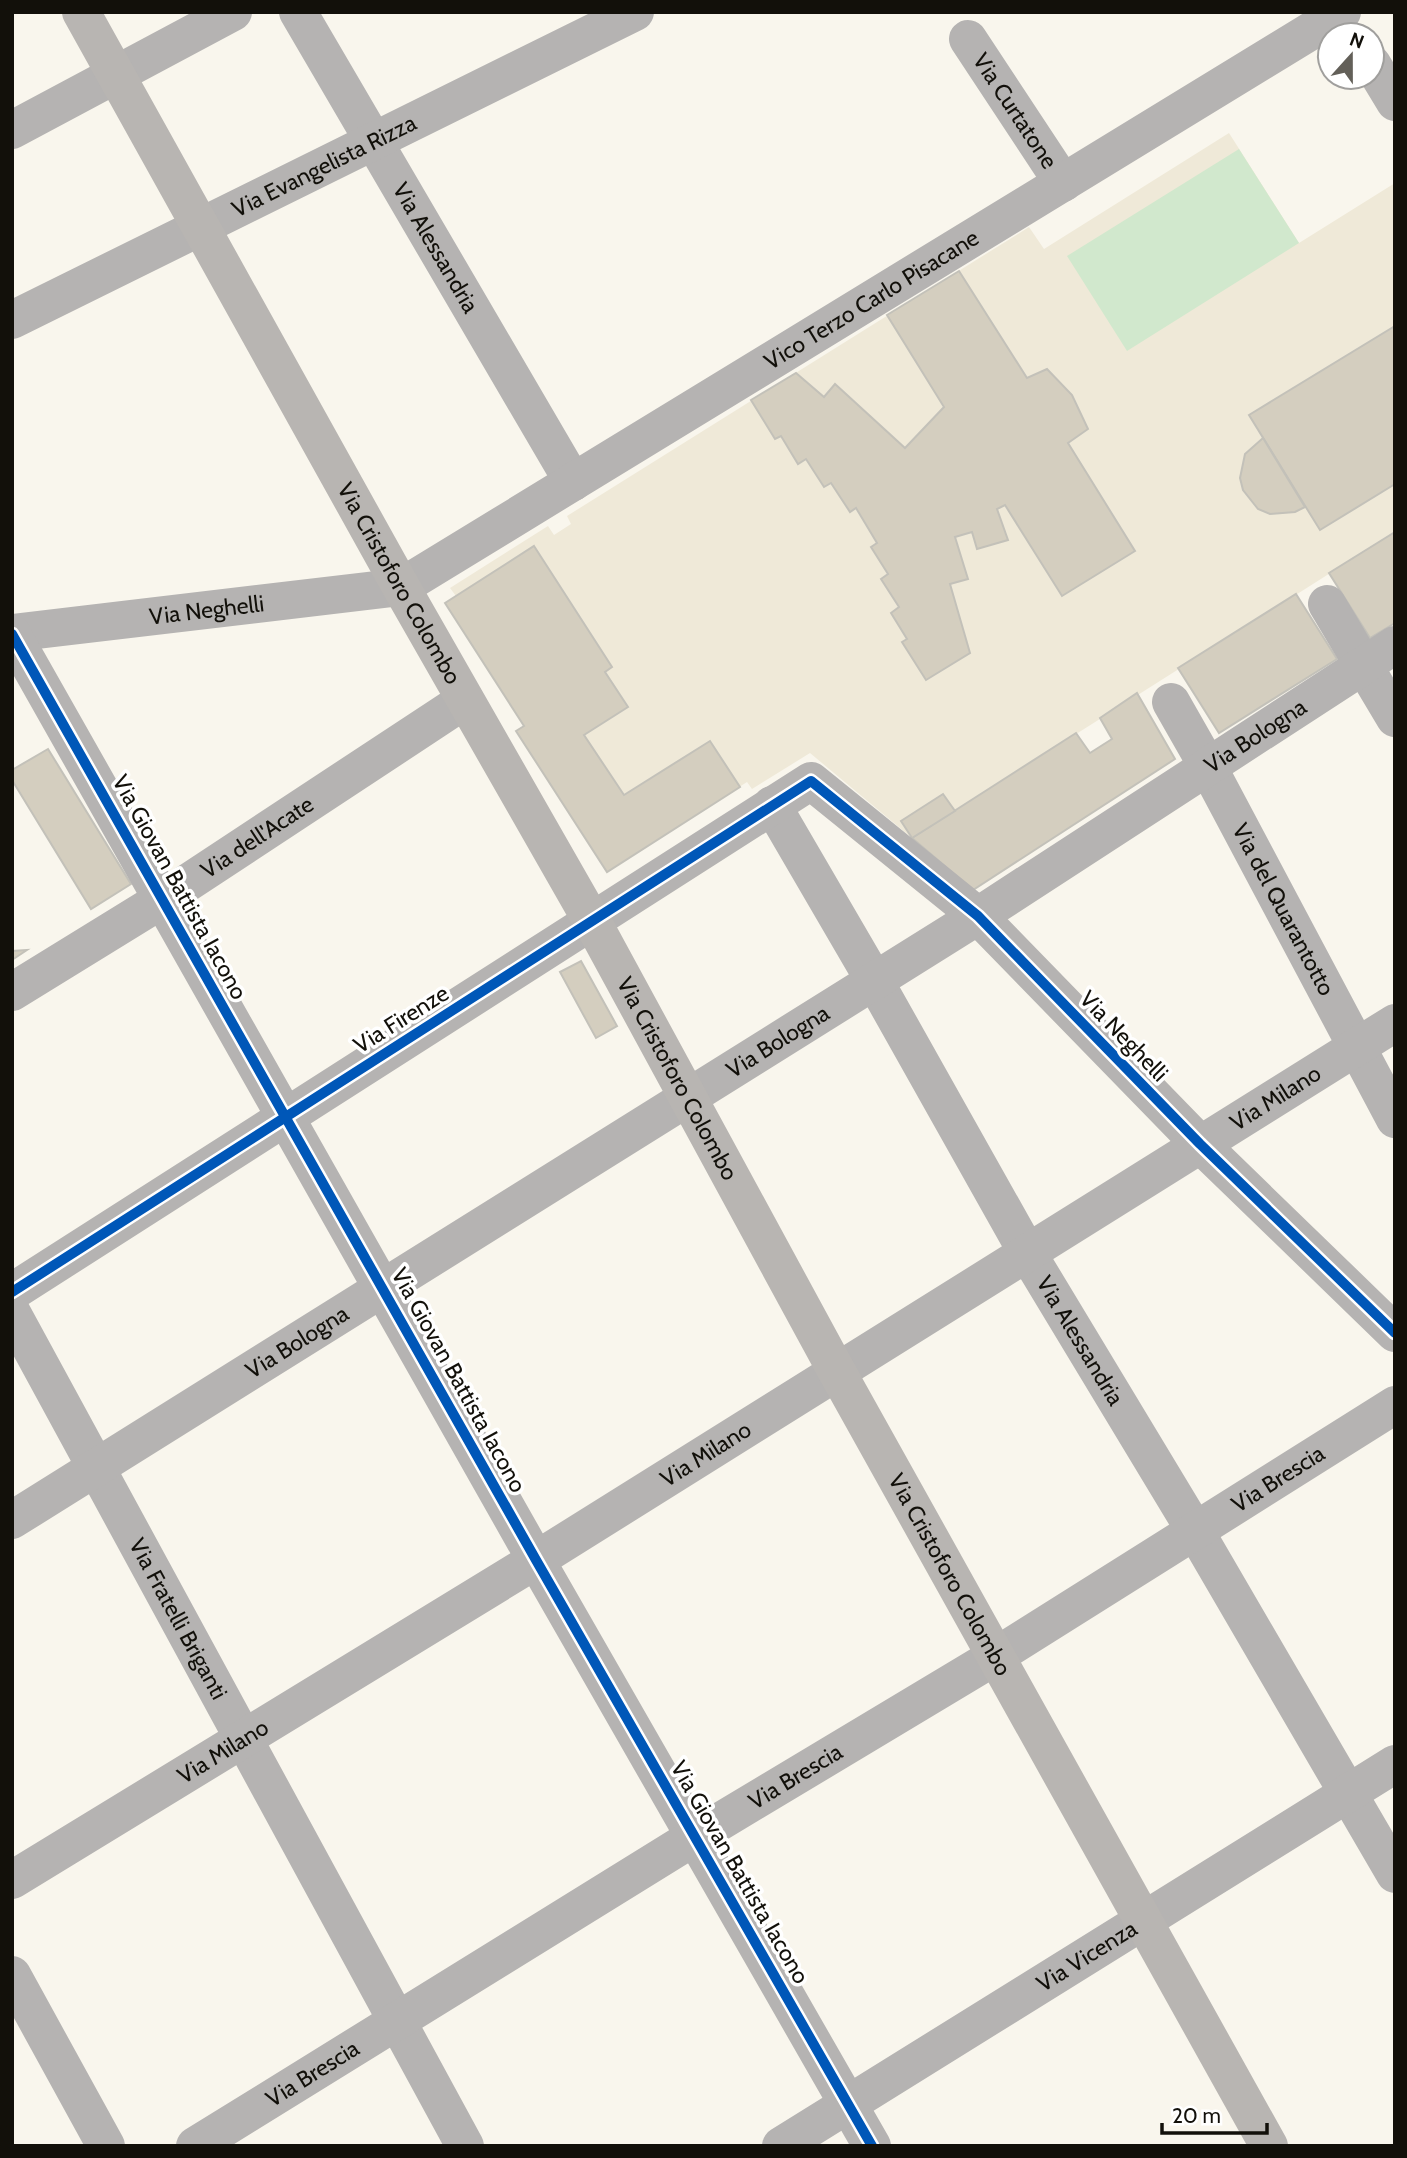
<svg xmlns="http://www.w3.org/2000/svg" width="1407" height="2158" font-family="Cabin,sans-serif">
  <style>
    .built { fill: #efe9d8 }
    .green { fill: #d1e8cd }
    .building { fill: #d4cebf; stroke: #c3c1b9; stroke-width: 2 }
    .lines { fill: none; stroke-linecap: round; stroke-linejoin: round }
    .minor { stroke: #b5b3b2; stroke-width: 38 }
    .major { stroke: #b8b5b2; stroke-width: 38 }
    .cycleway-casing { stroke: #fff; stroke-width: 15 }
    .cycleway { stroke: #0057b8; stroke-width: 10 }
    .labels { text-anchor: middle; stroke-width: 7; stroke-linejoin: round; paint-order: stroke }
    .street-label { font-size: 23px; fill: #12100a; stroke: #fff }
  </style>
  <rect width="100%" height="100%" fill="#f9f6ed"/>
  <path class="built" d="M1229,133L1299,243L1395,183V532L912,838L810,753L752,789L747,782L607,872L516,731L524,726L445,603L456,596L450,588L548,526L554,535L571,524L567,516L1029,227L1044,249Z"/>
  <path class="green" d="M1239,149L1299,243L1127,351L1067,256Z"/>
  <g class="building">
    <path d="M959,271L1027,378L1047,369L1072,395L1088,429L1068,443L1135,551L1062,596L1005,505L997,509L1008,540L977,549L972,532L955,537L968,579L950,584L970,653L926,680L902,642L907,639L891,613L899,607L881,579L888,574L871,547L877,543L856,508L850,512L831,483L824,487L806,459L798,464L781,436L775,439L751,400L796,373L824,397L835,384L905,448L944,407L887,315Z"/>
    <path d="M1395,326V484L1320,530L1249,415Z"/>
    <path d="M1263,438L1305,507L1295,512L1270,514L1258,509L1243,490L1240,478L1245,454Z"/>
    <path d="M1395,532V623L1370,638L1329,573Z"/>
    <path d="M534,546L612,667L605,672L628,707L584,735L624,795L710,741L740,787L607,872L516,731L524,726L445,603Z"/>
    <path d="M1296,594L1337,659L1219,733L1178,668Z"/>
    <path d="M1137,693L1175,759L973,890L912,838L1076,733L1090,753L1112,739L1100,718Z"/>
    <path d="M48,749L131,884L91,909L12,780V770Z"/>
    <path d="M943,794L955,811L912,838L901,821Z"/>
    <path d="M27,950L12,960V951Z"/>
    <path d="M581,961L617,1026L596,1038L560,972Z"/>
  </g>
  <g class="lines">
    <g class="minor">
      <path id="s1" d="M298,12L573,482"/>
      <path id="s2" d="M968,39L1063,183"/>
      <path d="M1372,64L1395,102"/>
      <path d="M12,130L233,12"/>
      <path id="s3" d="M12,320L635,12"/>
      <path d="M1327,604L1395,718"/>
      <path id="s4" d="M12,633L401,587L1342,12"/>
      <path d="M12,634L536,1560L872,2146"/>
      <path id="s5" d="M1171,702L1208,767L1395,1119"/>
      <path id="s6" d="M772,805L874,980L1028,1254L1194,1529L1395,1874"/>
      <path id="s7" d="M12,992L163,899L465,700"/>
      <path d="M12,1292L811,781L978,916L1200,1144L1395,1333"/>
      <path id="s8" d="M12,1313L465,2146"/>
      <path id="s9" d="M12,1520L978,916L1395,645"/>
      <path id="s10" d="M12,1880L536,1560L1395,1023"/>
      <path d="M12,1975L106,2146"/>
      <path id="s11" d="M195,2146L696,1836L996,1656L1395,1405"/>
      <path id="s12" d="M781,2146L1395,1764"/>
    </g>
    <path class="major" id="s13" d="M81,12L401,587L593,923L836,1370L1269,2146"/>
    <g class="cycleway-casing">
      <g id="cycleway">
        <path d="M12,634L536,1560L872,2146"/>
        <path d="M12,1292L811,781L978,916L1200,1144L1395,1333"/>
      </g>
    </g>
    <use href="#cycleway" class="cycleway"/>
  </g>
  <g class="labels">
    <g class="street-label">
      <text dy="8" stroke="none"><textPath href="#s2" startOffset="86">Via Curtatone</textPath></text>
      <text dy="8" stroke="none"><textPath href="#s3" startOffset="348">Via Evangelista Rizza</textPath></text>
      <text dy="8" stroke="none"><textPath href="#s1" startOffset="273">Via Alessandria</textPath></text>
      <text dy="8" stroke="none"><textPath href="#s4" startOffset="943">Vico Terzo Carlo Pisacane</textPath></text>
      <text dy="8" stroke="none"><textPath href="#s13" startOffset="654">Via Cristoforo Colombo</textPath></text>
      <text dy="8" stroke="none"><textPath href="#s4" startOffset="196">Via Neghelli</textPath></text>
      <text dy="8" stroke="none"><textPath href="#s9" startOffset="1470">Via Bologna</textPath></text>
      <text dy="8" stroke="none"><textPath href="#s7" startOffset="290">Via dell'Acate</textPath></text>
      <text transform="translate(180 887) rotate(61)" y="8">Via Giovan Battista Iacono</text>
      <text dy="8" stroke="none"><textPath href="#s5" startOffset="236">Via del Quarantotto</textPath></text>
      <text transform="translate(401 1019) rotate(-32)" y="8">Via Firenze</text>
      <text transform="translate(1124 1036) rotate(46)" y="8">Via Neghelli</text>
      <text dy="8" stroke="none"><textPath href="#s9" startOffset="903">Via Bologna</textPath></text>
      <text dy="8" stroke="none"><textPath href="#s13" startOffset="1222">Via Cristoforo Colombo</textPath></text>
      <text dy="8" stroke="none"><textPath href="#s10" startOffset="1486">Via Milano</textPath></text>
      <text dy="8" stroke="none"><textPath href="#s9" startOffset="336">Via Bologna</textPath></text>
      <text dy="8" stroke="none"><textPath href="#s6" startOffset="618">Via Alessandria</textPath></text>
      <text transform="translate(459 1380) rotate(61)" y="8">Via Giovan Battista Iacono</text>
      <text dy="8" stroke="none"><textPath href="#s10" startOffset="814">Via Milano</textPath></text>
      <text dy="8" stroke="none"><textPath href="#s11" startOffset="1272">Via Brescia</textPath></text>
      <text dy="8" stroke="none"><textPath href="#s13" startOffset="1788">Via Cristoforo Colombo</textPath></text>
      <text dy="8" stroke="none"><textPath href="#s8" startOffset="348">Via Fratelli Briganti</textPath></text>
      <text dy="8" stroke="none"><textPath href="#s10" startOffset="247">Via Milano</textPath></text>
      <text dy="8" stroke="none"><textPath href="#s11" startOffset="705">Via Brescia</textPath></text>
      <text transform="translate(740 1872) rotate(60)" y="8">Via Giovan Battista Iacono</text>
      <text dy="8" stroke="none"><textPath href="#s12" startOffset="360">Via Vicenza</textPath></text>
      <text dy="8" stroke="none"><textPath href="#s11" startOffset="138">Via Brescia</textPath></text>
    </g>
  </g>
  <rect width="1407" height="2158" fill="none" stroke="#12100a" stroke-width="28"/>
  <g transform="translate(1351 56) rotate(21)"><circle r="33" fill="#ffffff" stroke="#a09f9d" stroke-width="2"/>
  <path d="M0-5L12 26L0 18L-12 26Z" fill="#636059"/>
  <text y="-10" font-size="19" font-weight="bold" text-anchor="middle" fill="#12100a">N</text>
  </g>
  <path d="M1162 2123v10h105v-10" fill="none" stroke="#12100a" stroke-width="3.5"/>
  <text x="1172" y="2123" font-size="21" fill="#12100a" stroke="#ffffff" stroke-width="5" paint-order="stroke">20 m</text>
</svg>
